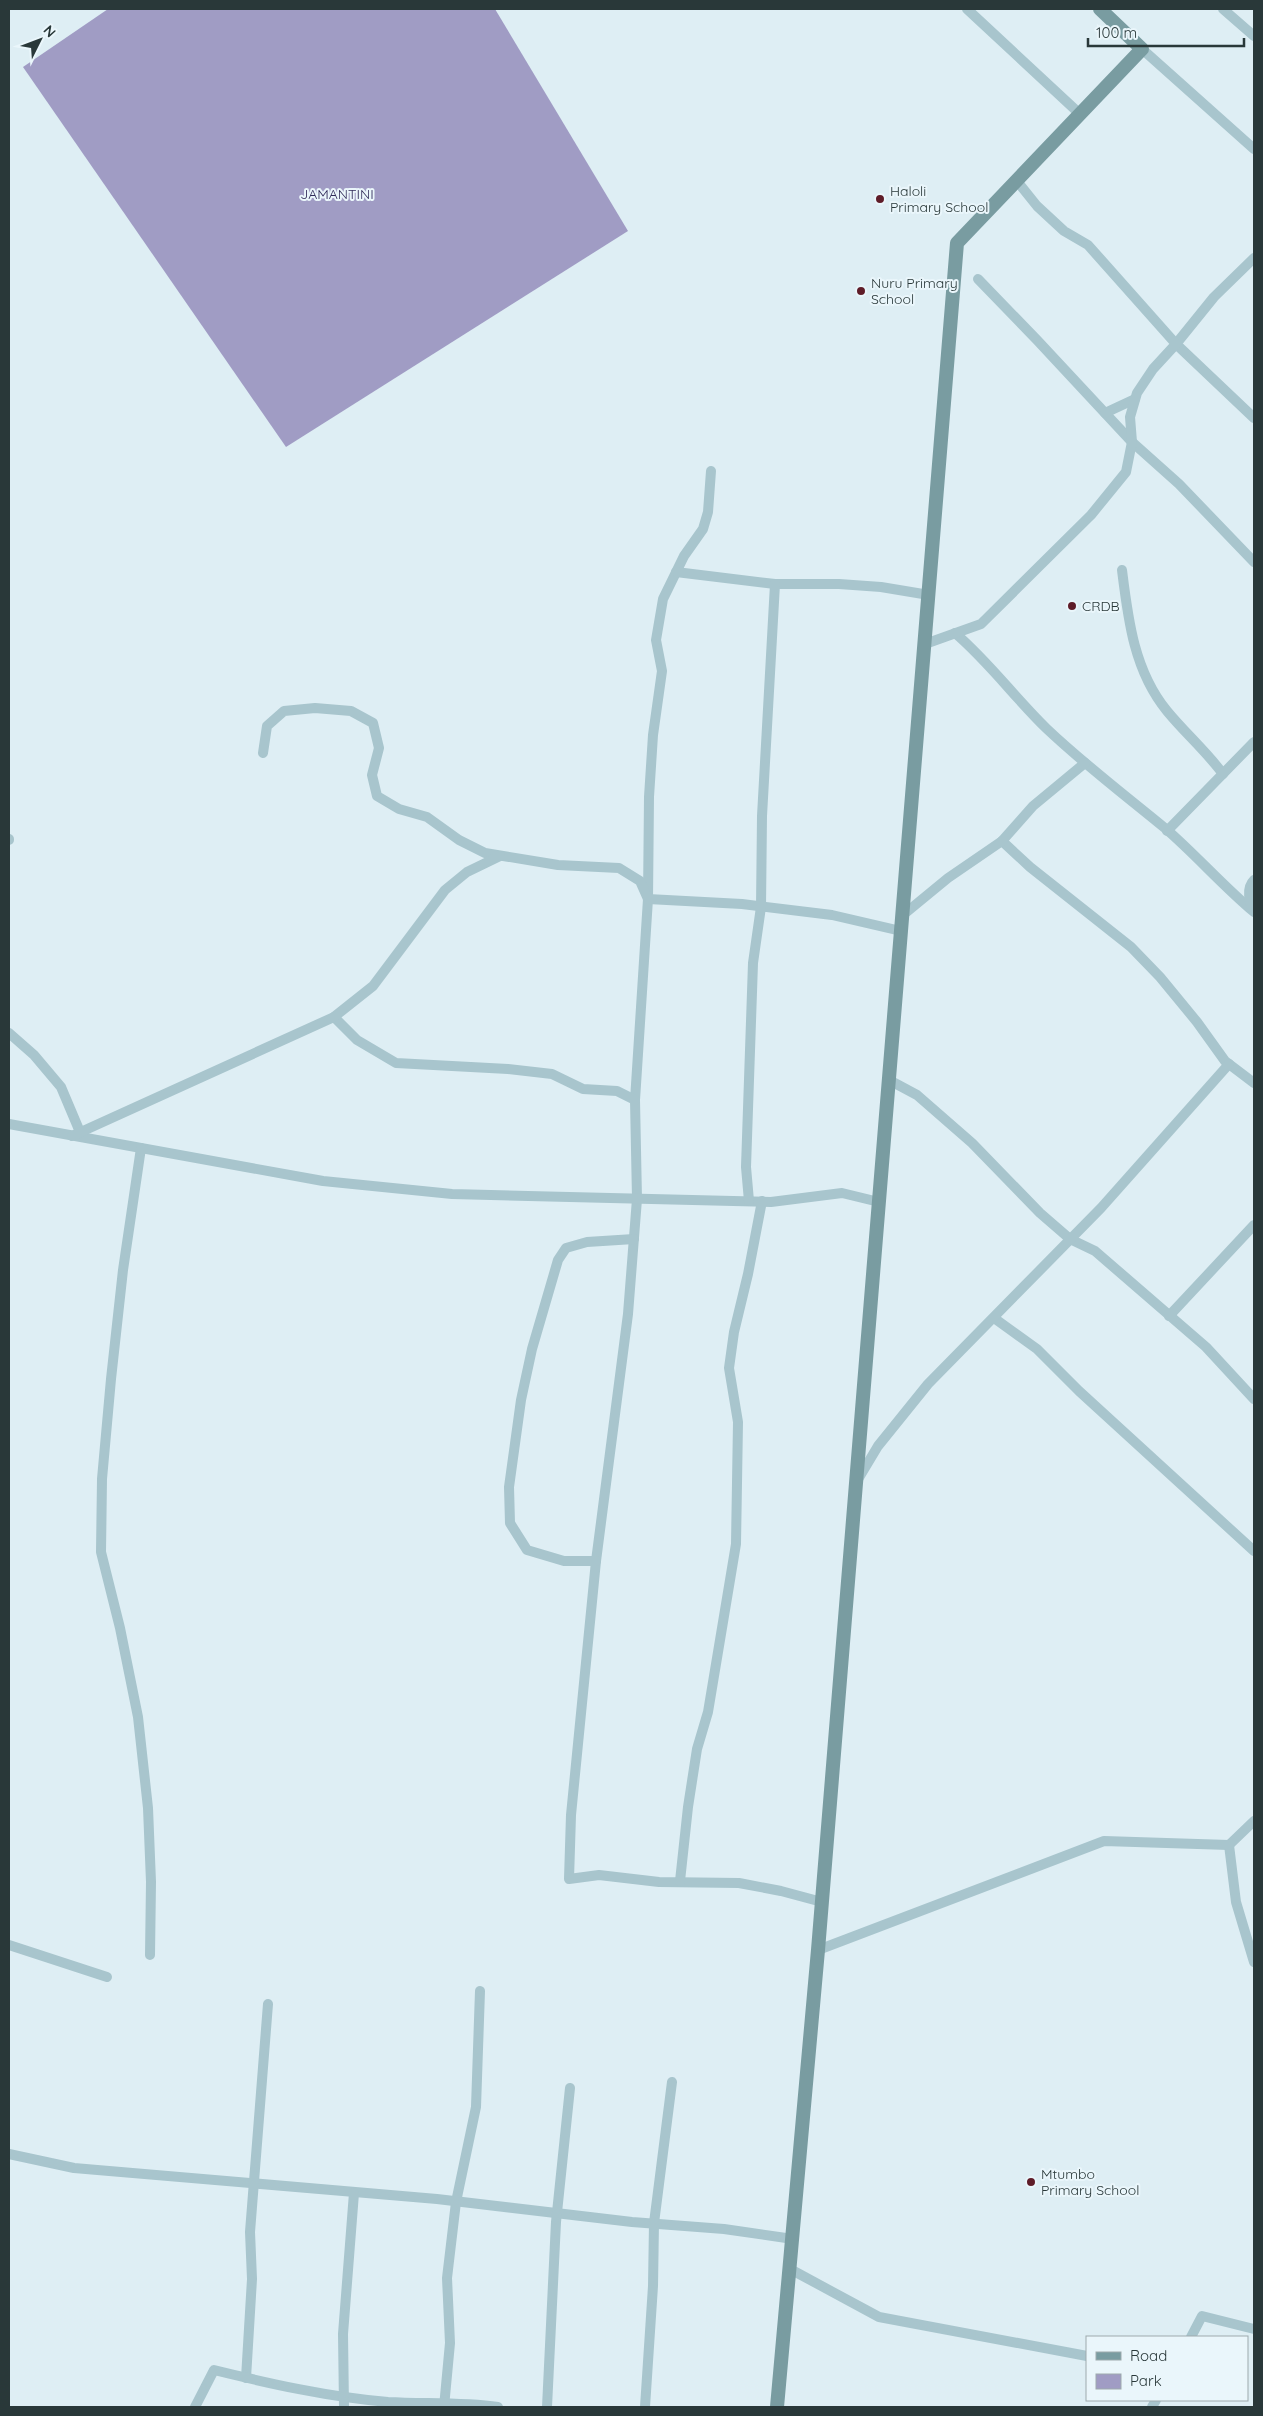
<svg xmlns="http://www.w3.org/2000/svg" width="1263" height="2416" font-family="Quicksand,sans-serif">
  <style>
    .green { fill: #a09cc4 }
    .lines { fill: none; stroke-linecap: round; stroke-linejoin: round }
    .street { stroke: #a8c5cd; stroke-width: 10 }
    .secondary { stroke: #799ca1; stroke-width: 14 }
    .poi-dot { fill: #5e1c28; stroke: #eaf6fb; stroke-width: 2 }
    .labels { text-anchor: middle; stroke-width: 4; stroke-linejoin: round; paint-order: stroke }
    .poi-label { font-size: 14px; fill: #293839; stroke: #eaf6fb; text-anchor: start }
    .park-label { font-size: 14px; fill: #302b59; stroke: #eaf6fb }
  </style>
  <rect width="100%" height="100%" fill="#deeef4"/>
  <path class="green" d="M108,9H495L628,231L286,447L23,67Z"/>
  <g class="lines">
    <g class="street">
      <path d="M967,9L1081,115"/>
      <path d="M1223,9L1254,36"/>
      <path d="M1142,49L1254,149"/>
      <path d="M1254,258L1214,297L1176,344L1254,418"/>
      <path d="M978,279L1037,340L1132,442L1179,484L1254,562"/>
      <path d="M1105,413L1135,399"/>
      <path d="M711,471L708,512L703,529L684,556L663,599L656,640L662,671L653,735L649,797L648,899L635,1100L637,1199L628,1314L596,1561L571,1815L569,1879L599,1875L659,1882L739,1883L781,1891L822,1902"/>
      <path d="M1122,570C1128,619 1134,671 1167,711C1185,733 1206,751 1223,774"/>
      <path d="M676,572L775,584H839L881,587L929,595"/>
      <path d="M955,633C989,662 1015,698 1047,729C1085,765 1126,796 1166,829C1197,856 1223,886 1254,912"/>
      <path d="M925,644L981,624L1091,515L1126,472L1132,442L1130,417L1137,393L1153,369L1176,344L1088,245L1064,231L1037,206L1017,181"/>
      <path d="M263,753L267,726L284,711L315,708L351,711L373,723L379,748L372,775L377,796L399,809L427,817L459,840L485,853L558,865L619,868L640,881L648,899L742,904L832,915L901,931"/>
      <path d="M1167,831L1254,742"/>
      <path d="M9,840V839"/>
      <path d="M1002,841L1030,867L1131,947L1160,977L1197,1022L1225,1061L1254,1083"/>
      <path d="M1254,911C1249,902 1246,888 1254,880"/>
      <path d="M903,915L948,878L1002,841L1033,806L1085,763"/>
      <path d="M334,1017L357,1040L396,1063L508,1069L552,1074L583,1089L617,1091L635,1100"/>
      <path d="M9,1033L34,1055L61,1087L80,1132"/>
      <path d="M889,1080L917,1095L972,1143L1040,1213L1070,1239L1095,1251L1206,1347L1254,1399"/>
      <path d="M9,1124L323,1181L452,1194L771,1202L842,1193L879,1202"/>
      <path d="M72,1136L334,1017L373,986L445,890L467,872L500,856"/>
      <path d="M141,1148L123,1270L111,1379L102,1479L101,1552L120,1628L138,1717L148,1808L151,1882L150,1955"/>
      <path d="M749,1201L746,1167L753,963L761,907L762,816L775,584"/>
      <path d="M1169,1316L1254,1225"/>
      <path d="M994,1318L1037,1349L1079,1391L1254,1551"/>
      <path d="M857,1481L878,1446L928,1384L1101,1208L1229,1064"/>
      <path d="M596,1561H564L527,1550L510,1523L509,1487L521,1400L532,1349L558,1260L566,1248L587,1242L634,1239"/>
      <path d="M1229,1845L1236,1902L1254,1962"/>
      <path d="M680,1881L688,1807L697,1749L708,1712L736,1544L738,1422L729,1368L734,1332L748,1274L762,1201"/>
      <path d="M9,1945L107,1977"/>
      <path d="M818,1950L1104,1841L1229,1845L1254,1821"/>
      <path d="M9,2154L74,2168L437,2199L632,2222L724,2229L793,2239"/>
      <path d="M790,2269L879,2317L1087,2356"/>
      <path d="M1191,2337L1202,2316L1254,2329"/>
      <path d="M246,2378L252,2279L250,2232L268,2004"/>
      <path d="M195,2407L214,2370C271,2384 329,2397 388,2402C425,2404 462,2402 498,2407"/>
      <path d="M344,2407L343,2334L354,2193"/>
      <path d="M444,2407L450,2343L447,2278L456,2202L476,2107L480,1991"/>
      <path d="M547,2407L556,2222L570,2088"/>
      <path d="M645,2407L653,2286L654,2223L672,2082"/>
      <path d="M1152,2407L1156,2400"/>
    </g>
    <path class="secondary" d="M777,2407L818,1950L957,243L1142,49L1100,9"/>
  </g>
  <g class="poi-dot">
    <circle cx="880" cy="199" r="5"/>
    <circle cx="861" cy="291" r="5"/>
    <circle cx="1072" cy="606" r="5"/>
    <circle cx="1031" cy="2182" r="5"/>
  </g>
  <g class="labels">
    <g class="poi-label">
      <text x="890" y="196">Haloli<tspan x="890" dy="16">Primary School</tspan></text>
      <text x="871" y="288">Nuru Primary<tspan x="871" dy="16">School</tspan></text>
      <text x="1082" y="611">CRDB</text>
      <text x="1041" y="2179">Mtumbo<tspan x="1041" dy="16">Primary School</tspan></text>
    </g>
    <g class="park-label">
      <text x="337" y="199">JAMANTINI</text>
    </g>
  </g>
  <rect width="1263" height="2416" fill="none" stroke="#293839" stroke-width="20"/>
  <rect x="1086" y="2336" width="162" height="65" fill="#eaf6fb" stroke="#9daaad"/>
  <rect x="1096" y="2352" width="25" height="8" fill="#799ca1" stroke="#9daaad"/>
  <text x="1130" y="2361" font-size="15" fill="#293839">Road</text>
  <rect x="1096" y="2374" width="25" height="15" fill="#a09cc4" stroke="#9daaad"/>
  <text x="1130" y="2386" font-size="15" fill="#293839">Park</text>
  <g transform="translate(40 40) rotate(48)" stroke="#eaf6fb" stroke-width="4" paint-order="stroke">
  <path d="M0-4L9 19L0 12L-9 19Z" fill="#293839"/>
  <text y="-8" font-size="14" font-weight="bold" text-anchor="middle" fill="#293839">N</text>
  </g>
  <path d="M1088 38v8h156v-8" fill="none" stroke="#293839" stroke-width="2.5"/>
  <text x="1096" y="38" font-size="15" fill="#293839" stroke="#eaf6fb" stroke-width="4" paint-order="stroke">100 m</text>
</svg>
